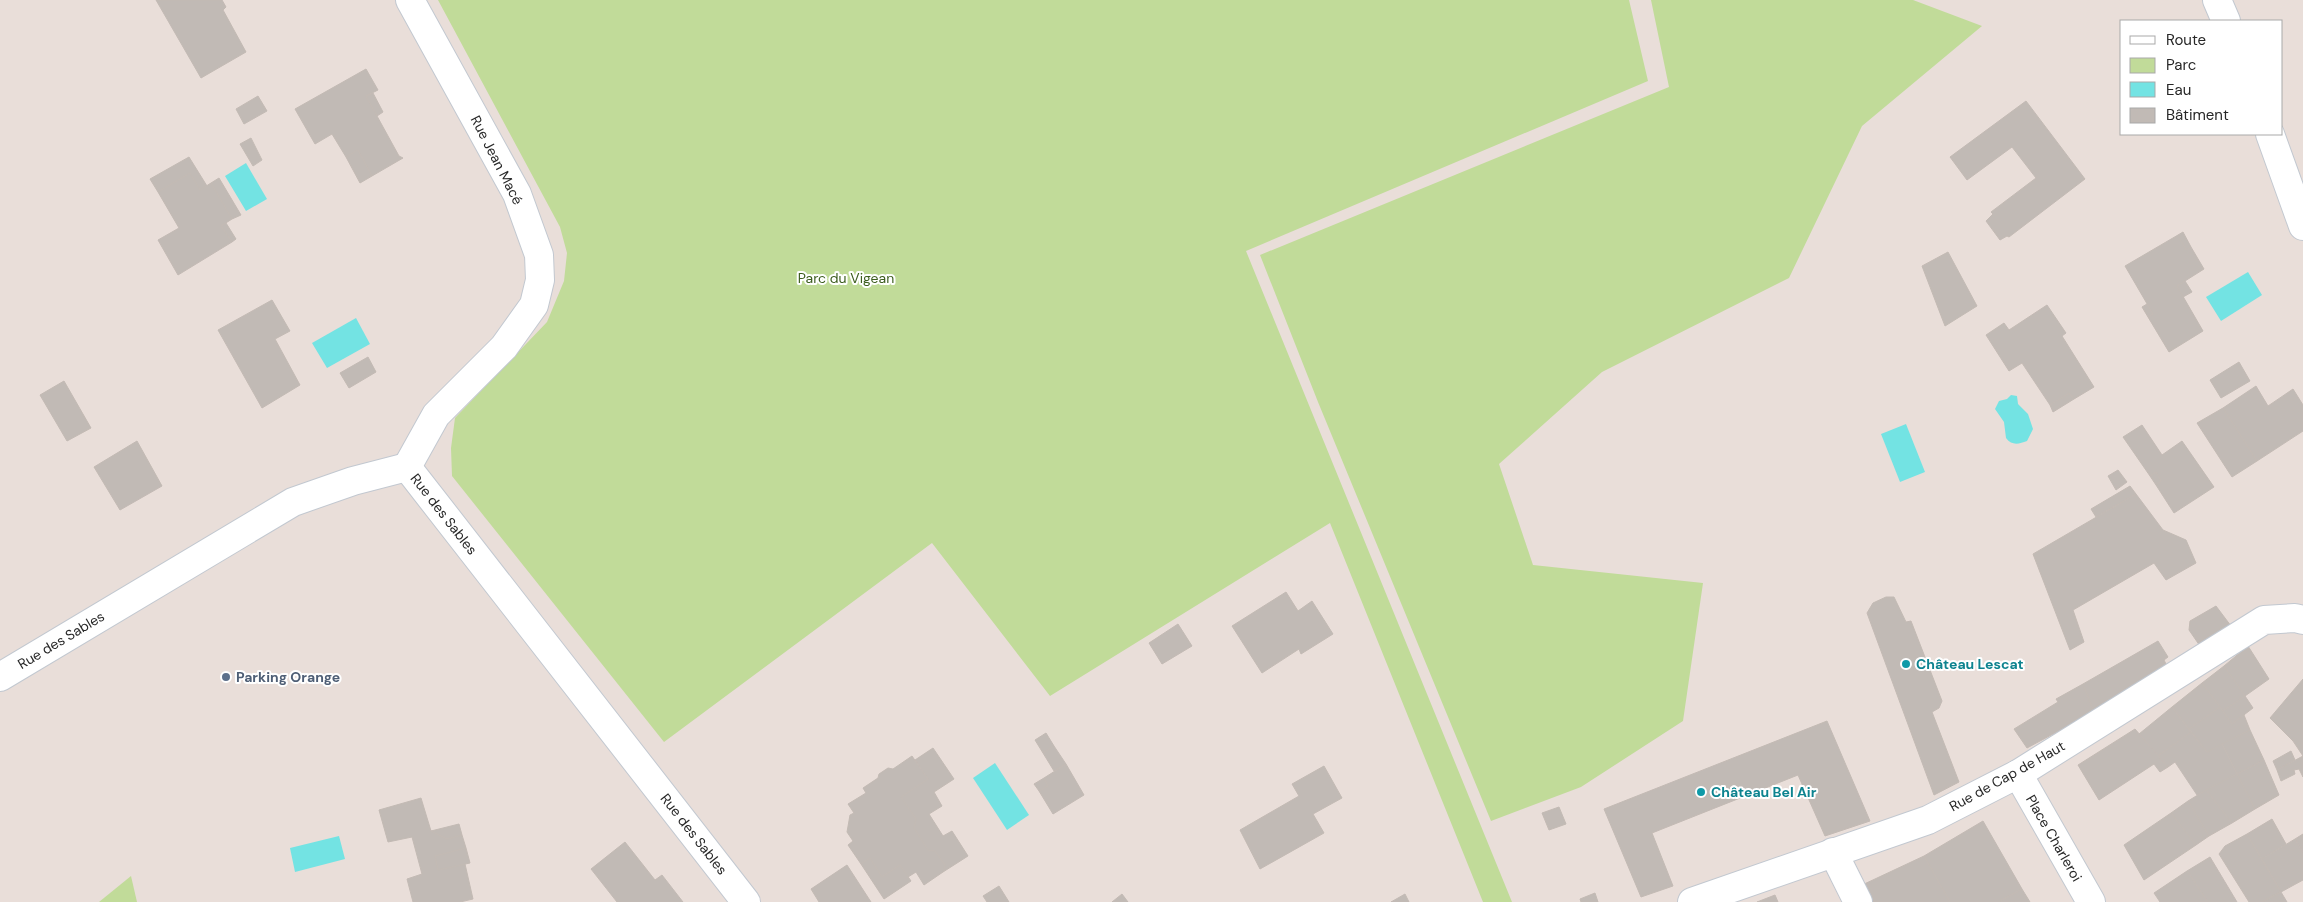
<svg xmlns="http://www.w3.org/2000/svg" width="2303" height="902" font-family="'DM Sans',sans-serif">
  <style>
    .green { fill: #c1db99 }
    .water { fill: #73e3e3 }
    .building { fill: #c1bab5; stroke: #c3bab4 }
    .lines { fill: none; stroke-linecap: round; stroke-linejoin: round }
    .minor-casing { stroke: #c2c8d0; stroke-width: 30 }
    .minor { stroke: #fff; stroke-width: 28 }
    .culture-dot { fill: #0f9aa8; stroke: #fff; stroke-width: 2 }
    .service-dot { fill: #5c6f8a; stroke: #fff; stroke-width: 2 }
    .labels { text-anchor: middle; stroke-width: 4; stroke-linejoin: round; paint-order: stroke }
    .street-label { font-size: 14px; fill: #272727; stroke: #fff }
    .park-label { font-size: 14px; fill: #3c5d1e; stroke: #fff }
    .culture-label { font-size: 14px; font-weight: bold; fill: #0d838f; stroke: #fff; text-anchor: start }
    .service-label { font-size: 14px; font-weight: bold; fill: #4e5e75; stroke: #fff; text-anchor: start }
  </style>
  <rect width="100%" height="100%" fill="#e9ded9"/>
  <g class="green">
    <path d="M438,0H1629L1648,81L1246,251L1512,902H1483L1330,523L1050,696L932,543L664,742L452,476L451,448L455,418L547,322L564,281L567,253L560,227Z"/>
    <path d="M1651,0H1913L1982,26L1862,126L1789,278L1602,372L1499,464L1533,565L1703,583L1683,721L1581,787L1491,821L1318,402L1260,255L1669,87Z"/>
    <path d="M131,876L137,902H99Z"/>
  </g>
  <g class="water">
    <path d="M246,163L267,199L246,211L225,176Z"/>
    <path d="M2248,272L2262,295L2221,321L2206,297Z"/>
    <path d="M356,318L370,344L327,368L312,343Z"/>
    <path d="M2011,395L2017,396L2018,404L2028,414L2033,429L2027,441C2019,444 2012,446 2006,438L2004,422L1995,409L1999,401L2007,399Z"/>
    <path d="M1906,424L1925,472L1900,482L1881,434Z"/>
    <path d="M995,763L1029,815L1007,830L973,778Z"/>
    <path d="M339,836L345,859L295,872L290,848Z"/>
  </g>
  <g class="building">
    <path d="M156,0H222L226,7L223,10L246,52L201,78Z"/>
    <path d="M366,69L378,90L366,96L399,156L403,158L372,176L358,150L346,157L332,134L315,144L295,109Z"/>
    <path d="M373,93L383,112L377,116L366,96Z"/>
    <path d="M258,96L267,111L244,124L236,109Z"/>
    <path d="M2026,101L2085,179L2009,237L2007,236L2000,240L1986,221L1993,214L1991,212L2036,178L2012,147L1967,180L1950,157Z"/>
    <path d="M251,138L262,160L253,166L240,144Z"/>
    <path d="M358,150L372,176L360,183L346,157Z"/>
    <path d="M189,157L207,186L200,190L190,173L158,192L150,179Z"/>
    <path d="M190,173L200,190L211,183L232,219L221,226L232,242L178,275L158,240L179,228L158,192Z"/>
    <path d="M219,178L241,215L232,219L211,183Z"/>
    <path d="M226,223L236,239L232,242L221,226Z"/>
    <path d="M2183,232L2191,247L2186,250L2178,235Z"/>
    <path d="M2178,235L2186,250L2191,247L2204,269L2177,286L2203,331L2169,352L2148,317L2153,314L2125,266Z"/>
    <path d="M1948,252L1977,306L1945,326L1922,266Z"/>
    <path d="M2185,281L2192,292L2183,297L2177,286Z"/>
    <path d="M272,300L290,331L275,339L300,385L262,408L218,330Z"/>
    <path d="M2147,304L2153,314L2148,317L2142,307Z"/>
    <path d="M2047,305L2066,333L2062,336L2094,387L2074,399L2069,393L2050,405L2022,363L2009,371L1986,335L2004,323L2009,330Z"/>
    <path d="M368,357L376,372L349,388L340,373Z"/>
    <path d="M2239,362L2250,381L2221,398L2210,380Z"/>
    <path d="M64,381L91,428L67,441L40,395Z"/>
    <path d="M2256,386L2268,406L2293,389L2303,405V431L2257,461L2223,408Z"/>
    <path d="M2069,393L2074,399L2053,412L2050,405Z"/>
    <path d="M2223,408L2257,461L2232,477L2197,423Z"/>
    <path d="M2142,425L2162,455L2182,441L2214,487L2174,513L2156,485L2161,481L2156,472L2150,476L2123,437Z"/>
    <path d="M137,441L162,486L120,510L94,467Z"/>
    <path d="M2118,470L2127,482L2116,490L2108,476Z"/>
    <path d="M2156,472L2161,481L2156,485L2150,476Z"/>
    <path d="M2130,486L2136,494L2096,517L2091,509Z"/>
    <path d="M2136,494L2163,530L2186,540L2196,563L2166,580L2154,563L2073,610L2084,642L2070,650L2033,554Z"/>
    <path d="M1286,592L1298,611L1312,601L1333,634L1301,654L1299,649L1262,673L1232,626Z"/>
    <path d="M1886,597H1894L1906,622L1911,621L1942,701L1939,708L1932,712L1959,782L1934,795L1867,613L1873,603Z"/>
    <path d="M2216,606L2231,626L2200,646L2189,630L2190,621Z"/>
    <path d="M1178,624L1192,646L1162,664L1149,643Z"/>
    <path d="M2158,641L2168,657L2164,660L2167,666L2094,712L2083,684Z"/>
    <path d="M2248,646L2269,679L2245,696L2224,666Z"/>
    <path d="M2224,666L2245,696L2223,711L2202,683Z"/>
    <path d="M2303,679V756L2293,741L2270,718Z"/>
    <path d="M2202,683L2220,707L2189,729L2172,707Z"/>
    <path d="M2083,684L2094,712L2027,748L2014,729L2058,702L2056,699Z"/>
    <path d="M2245,696L2253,708L2232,724L2223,711Z"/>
    <path d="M2172,707L2191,732L2158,756L2139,734Z"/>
    <path d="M2220,707L2232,724L2244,715L2250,730L2207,752L2189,729Z"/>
    <path d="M1827,721L1870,821L1825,836L1798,775L1652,833L1673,886L1641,897L1604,809Z"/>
    <path d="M2135,729L2168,767L2160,772L2154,764L2099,800L2078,765Z"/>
    <path d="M2250,730L2264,760L2237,774L2222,744Z"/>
    <path d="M2191,732L2207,752L2222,744L2237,774L2197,795L2175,762L2168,767L2158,756Z"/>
    <path d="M1046,733L1054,746L1043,753L1035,740Z"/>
    <path d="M1054,746L1066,764L1054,771L1043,753Z"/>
    <path d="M933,748L954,779L934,792L942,806L929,814L943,836L952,831L968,856L943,872L945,865L935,851L928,850L914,828L916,819L901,797L928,779L915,760Z"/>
    <path d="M2291,751L2295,760L2277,770L2273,761Z"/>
    <path d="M912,756L928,779L901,797L916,819L914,828L928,850L935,851L945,865L943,872L924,885L916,872L908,877L900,865L882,877L870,858L861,864L848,845L853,841L847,832L850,815L854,813L848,804L866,793L863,788L878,778L879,774L888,768L893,769Z"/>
    <path d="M2303,756V777L2299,769L2294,770L2295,774L2281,781L2277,770Z"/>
    <path d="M2264,760L2279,795L2255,809L2237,774Z"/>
    <path d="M1066,764L1084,795L1053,814L1039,791L1048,786L1044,778Z"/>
    <path d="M1324,766L1342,798L1313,814L1324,833L1260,869L1240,830L1299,796L1292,784Z"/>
    <path d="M2237,774L2255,809L2232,823L2206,790Z"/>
    <path d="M1044,778L1048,786L1039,791L1034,784Z"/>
    <path d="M2206,790L2232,823L2209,836L2188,801Z"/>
    <path d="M421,798L431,831L447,839L462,835L466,848L435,856L438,870L465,864L473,899L460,902H413L407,879L422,874L412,837L388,842L379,810Z"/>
    <path d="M2188,801L2209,836L2196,845L2171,813Z"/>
    <path d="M1559,807L1566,824L1549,830L1542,813Z"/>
    <path d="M2171,813L2196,845L2144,880L2124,845Z"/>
    <path d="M2272,819L2286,844L2262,859L2247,834Z"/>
    <path d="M1983,821L2022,889L1998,902H1950L1924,856Z"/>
    <path d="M459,824L462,835L447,839L431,831Z"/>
    <path d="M2247,834L2281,892L2262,902H2249L2219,854L2225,846Z"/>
    <path d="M2303,834V853L2295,839Z"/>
    <path d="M2295,839L2303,853V880L2281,892L2262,859Z"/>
    <path d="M625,842L655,880L662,875L683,902H617L591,869Z"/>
    <path d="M466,848L470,863L438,870L435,856Z"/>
    <path d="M1924,856L1950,902H1869L1860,886Z"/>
    <path d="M2210,857L2237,902H2208L2187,871Z"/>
    <path d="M870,858L882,877L900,865L911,881L884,899L861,864Z"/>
    <path d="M847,865L871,902H819L811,889Z"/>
    <path d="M2187,871L2208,902H2160L2154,893Z"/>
    <path d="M999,886L1009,902H987L983,896Z"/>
    <path d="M2022,889L2030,902H1998Z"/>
    <path d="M2281,892L2287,902H2262Z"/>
    <path d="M1595,893L1598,902H1581L1580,899Z"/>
    <path d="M1122,894L1128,902H1112Z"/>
    <path d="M1405,894L1409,902H1391Z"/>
    <path d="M1775,895L1778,902H1757Z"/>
  </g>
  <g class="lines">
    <g class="minor-casing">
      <g id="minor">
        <path d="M2217,0L2226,21"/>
        <path d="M2270,134L2303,226"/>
        <path d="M407,467L746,902"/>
        <path d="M407,467L436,415L504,347L534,305L540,280L539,255L517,194L410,0"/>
        <path d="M0,677L293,502L353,481L407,467"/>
        <path d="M2018,774L2091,902"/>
        <path d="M1833,852L1858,902"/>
        <path d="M1692,902L1928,820L2018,774L2264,620L2295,618L2303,620"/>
      </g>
    </g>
    <use href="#minor" class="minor"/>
  </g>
  <g class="culture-dot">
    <circle cx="1906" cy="664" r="5"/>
    <circle cx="1701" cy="792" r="5"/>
  </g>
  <circle class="service-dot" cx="226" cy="677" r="5"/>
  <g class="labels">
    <g class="street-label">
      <text transform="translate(497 160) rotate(63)" y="5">Rue Jean Macé</text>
      <text transform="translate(444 514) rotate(52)" y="5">Rue des Sables</text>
      <text transform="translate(61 640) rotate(-31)" y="5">Rue des Sables</text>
      <text transform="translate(2007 776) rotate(-29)" y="5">Rue de Cap de Haut</text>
      <text transform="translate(694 834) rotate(52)" y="5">Rue des Sables</text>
      <text transform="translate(2054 838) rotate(60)" y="5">Place Charleroi</text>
    </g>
    <g class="park-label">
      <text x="846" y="283">Parc du Vigean</text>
    </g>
    <g class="culture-label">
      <text x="1916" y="669">Château Lescat</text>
      <text x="1711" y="797">Château Bel Air</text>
    </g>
    <g class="service-label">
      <text x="236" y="682">Parking Orange</text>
    </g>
  </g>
  <rect x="2120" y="20" width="162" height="115" fill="#ffffff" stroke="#a9a9a9"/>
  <rect x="2130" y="36" width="25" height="8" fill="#ffffff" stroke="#a9a9a9"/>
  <text x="2166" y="45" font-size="15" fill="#272727">Route</text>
  <rect x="2130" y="58" width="25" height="15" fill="#c1db99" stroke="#a9a9a9"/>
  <text x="2166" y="70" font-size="15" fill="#272727">Parc</text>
  <rect x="2130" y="82" width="25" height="15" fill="#73e3e3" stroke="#a9a9a9"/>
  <text x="2166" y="95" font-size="15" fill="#272727">Eau</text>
  <rect x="2130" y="108" width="25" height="15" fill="#c1bab5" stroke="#a9a9a9"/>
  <text x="2166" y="120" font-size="15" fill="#272727">Bâtiment</text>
</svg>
